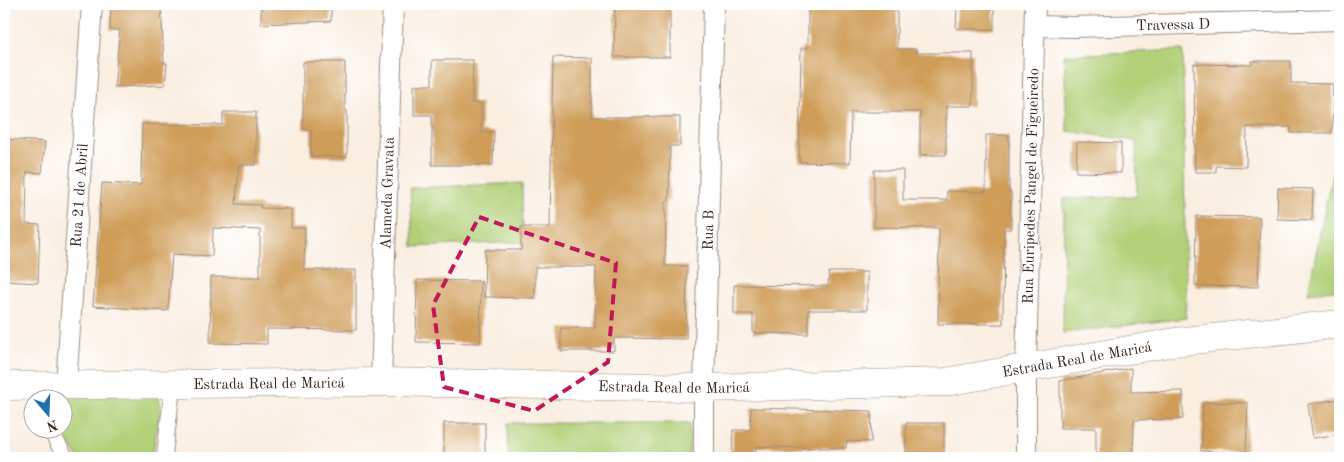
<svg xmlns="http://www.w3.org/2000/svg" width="1344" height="462" font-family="'Old Standard TT',serif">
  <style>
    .green { fill: #b1d078; stroke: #767d4b }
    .building { fill: #cf9d58 }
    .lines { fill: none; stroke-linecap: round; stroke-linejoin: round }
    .pedestrian-casing { stroke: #9a8c80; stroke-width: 17 }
    .minor-casing { stroke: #9a8c80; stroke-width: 22 }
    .secondary-casing { stroke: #9a8c80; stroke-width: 29 }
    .pedestrian { stroke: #fff; stroke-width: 15 }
    .minor { stroke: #fff; stroke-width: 20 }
    .secondary { stroke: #fff; stroke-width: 28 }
    .marked { fill: none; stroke: #c2185b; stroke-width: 4; stroke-dasharray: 10 6; stroke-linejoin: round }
    .labels { text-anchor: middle; stroke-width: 5; stroke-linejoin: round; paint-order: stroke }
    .street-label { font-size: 15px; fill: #3b2a1e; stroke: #fff }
  </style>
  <rect width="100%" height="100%" fill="#fff"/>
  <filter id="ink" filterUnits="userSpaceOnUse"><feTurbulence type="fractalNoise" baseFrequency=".02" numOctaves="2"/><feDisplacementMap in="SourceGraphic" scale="10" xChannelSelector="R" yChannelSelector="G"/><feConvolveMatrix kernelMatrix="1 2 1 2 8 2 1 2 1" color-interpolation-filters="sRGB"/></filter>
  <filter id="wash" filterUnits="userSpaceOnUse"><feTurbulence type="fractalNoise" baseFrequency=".0096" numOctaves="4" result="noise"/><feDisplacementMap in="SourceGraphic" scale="20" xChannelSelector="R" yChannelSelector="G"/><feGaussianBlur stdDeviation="1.12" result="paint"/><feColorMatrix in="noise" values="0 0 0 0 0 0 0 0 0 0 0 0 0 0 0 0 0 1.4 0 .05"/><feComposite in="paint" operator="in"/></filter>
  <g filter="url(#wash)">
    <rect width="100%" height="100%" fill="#faeee1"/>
    <g class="green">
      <path d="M1183,50L1186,318L1063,333L1064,199L1137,196L1136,141L1067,131L1064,55Z"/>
      <path d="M1340,134V289L1308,293Z"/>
      <path d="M522,183L523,242L413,247L410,188Z"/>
      <path d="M49,392L158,395L161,404L152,458H78L62,430V400H48Z"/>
      <path d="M508,423H690L689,458H508Z"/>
    </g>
    <g id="blocks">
      <g class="building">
        <path d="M111,4H161L164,63H167L165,85L114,87L120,30H110Z"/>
        <path d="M261,4H331V21L261,24Z"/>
        <path d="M615,4H670V57H614Z"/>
        <path d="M808,4H897V49H916V53H973V106H946V155H920V112H851L850,163L799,162L801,48H808Z"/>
        <path d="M957,4H994V29H956Z"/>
        <path d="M553,57L592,58V117H680V146H670L669,201H666L665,266H687L686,339L614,338V351H561V328H595L596,267H535V298L484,297L485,250H521V227H550Z"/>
        <path d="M432,60H473L472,103H481V132H494L493,165H432V115H414V85H432Z"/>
        <path d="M1252,61H1291V83L1333,84L1332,133H1291V127H1247L1246,167L1216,166V172H1195L1194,64L1252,65Z"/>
        <path d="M303,62H345V110L347,111V157L311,156V130L303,129Z"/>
        <path d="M223,112H256V165H239L236,204L261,205L260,208L291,209V228H305L304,270H356V330L267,329V344L210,343L211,277H260V230L213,228L212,256L172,254L168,311L93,306L102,183L141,185L142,124L223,125Z"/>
        <path d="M986,135H1009V192H1011V229H1004L1003,324H938L939,228L874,227V170H903V200H947V191L986,192Z"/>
        <path d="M4,139L45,142L42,173L27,172L26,224L40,225L38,283L4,281Z"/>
        <path d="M1077,142L1121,143V173L1076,172Z"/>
        <path d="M1278,188L1313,189L1312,220L1277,219Z"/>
        <path d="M1196,216L1260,217L1258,287L1195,286Z"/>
        <path d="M829,272H867V310H808V334L753,333V314H734V285L828,286Z"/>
        <path d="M417,280L481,281L480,343L416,342Z"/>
        <path d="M1131,368V392L1183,391V419L1134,420L1133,458H1096V428H1060V381Z"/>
        <path d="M1340,399V434L1313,438L1308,404Z"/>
        <path d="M1203,402L1248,403L1246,453L1201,451Z"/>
        <path d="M751,408L872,411L871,442L847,441L846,448L756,447V458H732L733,430H750Z"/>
        <rect x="444" y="423" width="41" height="32"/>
        <rect x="906" y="423" width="38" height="35"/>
      </g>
    </g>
  </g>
  <g filter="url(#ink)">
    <use href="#blocks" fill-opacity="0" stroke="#9a8c80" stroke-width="1"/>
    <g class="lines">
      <g class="pedestrian-casing">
        <g id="pedestrian">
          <path d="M50,430L66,458"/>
          <path d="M164,458L173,385"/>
        </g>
      </g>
      <g class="minor-casing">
        <g id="minor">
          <path id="s1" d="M1035,26L1073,27L1340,20"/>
          <path id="s2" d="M381,382L393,4"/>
          <path id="s3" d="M66,386L92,4"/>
          <path id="s4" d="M704,458V388L714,4"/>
          <path id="s5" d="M1026,458V368L1035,4"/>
        </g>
      </g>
      <g class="secondary-casing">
        <g id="secondary">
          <path id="s6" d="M4,386L381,382L704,388L945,382L1175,342L1340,324"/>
        </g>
      </g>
      <use href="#pedestrian" class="pedestrian"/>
      <use href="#minor" class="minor"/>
      <use href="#secondary" class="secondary"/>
    </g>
  </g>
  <path class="marked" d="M479,217L616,263L608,362L534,411L444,387L433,305Z"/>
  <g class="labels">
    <g class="street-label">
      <text dy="5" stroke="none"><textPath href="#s1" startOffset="138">Travessa D</textPath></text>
      <text dy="5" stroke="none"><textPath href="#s5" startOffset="272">Rua Euripedes Pangel de Figueiredo</textPath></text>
      <text dy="5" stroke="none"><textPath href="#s2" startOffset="189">Alameda Gravata</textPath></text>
      <text dy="5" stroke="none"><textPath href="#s3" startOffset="191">Rua 21 de Abril</textPath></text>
      <text dy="5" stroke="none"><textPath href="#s4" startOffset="228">Rua B</textPath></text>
      <text dy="5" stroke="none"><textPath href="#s6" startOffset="1075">Estrada Real de Maricá</textPath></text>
      <text dy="5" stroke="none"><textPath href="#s6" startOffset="265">Estrada Real de Maricá</textPath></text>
      <text dy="5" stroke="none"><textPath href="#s6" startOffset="670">Estrada Real de Maricá</textPath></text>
    </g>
  </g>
  <rect width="1344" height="462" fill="none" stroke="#fff" stroke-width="20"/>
  <g transform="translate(48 414) rotate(161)"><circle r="24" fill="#ffffff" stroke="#b1aaa5"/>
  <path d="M0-4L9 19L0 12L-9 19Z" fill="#1f6fb2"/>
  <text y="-8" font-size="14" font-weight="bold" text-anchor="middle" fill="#3b2a1e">N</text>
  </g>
</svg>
